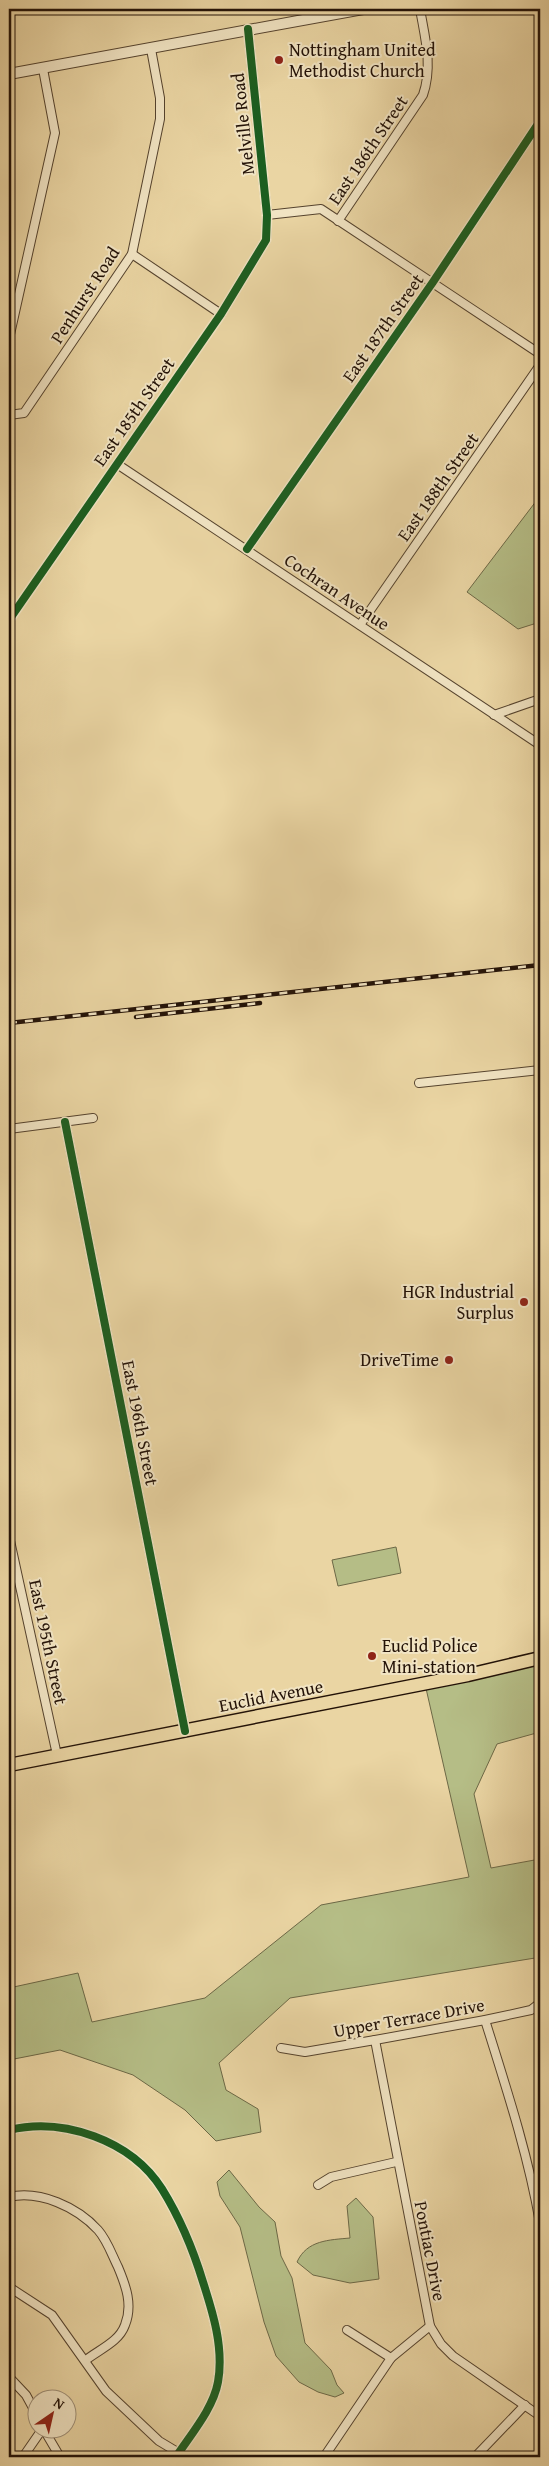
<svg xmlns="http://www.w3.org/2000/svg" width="549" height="2466" font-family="'Gentium Book Plus',serif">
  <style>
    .green { fill: #b5bd86; stroke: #6c6846 }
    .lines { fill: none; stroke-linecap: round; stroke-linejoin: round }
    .minor-casing { stroke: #55432e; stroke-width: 10 }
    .tertiary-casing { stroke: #55432e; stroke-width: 12 }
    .primary-casing { stroke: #231207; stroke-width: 15 }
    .minor { stroke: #f1e4c3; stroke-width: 8 }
    .tertiary { stroke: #f1e4c3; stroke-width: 10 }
    .primary { stroke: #ead5a3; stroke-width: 12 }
    .rail-casing { stroke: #231207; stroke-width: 4.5 }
    .rail { stroke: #f1e4c3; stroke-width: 2.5; stroke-dasharray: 8; stroke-linecap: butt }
    .cycleway-casing { stroke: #f1e4c3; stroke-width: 11 }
    .cycleway { stroke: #1b5e20; stroke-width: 8 }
    .poi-dot { fill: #8f2418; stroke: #f1e4c3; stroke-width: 2 }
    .labels { text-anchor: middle; stroke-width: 4; stroke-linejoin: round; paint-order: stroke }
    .poi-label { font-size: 18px; fill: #231207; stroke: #f1e4c3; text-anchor: start }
    .street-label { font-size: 18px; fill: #231207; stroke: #f1e4c3 }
  </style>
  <rect width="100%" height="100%" fill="#ead5a3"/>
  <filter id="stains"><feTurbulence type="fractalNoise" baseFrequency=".004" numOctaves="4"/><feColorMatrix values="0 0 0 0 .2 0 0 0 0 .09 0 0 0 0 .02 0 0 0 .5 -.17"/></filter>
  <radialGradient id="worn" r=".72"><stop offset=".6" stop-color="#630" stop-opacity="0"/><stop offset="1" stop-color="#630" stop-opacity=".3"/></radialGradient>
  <g class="green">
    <path d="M540,496V622L518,629L467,592Z"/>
    <path d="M396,1547L401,1573L338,1586L332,1560Z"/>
    <path d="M540,1658V1732L497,1744L474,1794L491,1868L540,1859V1963L535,1958L290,1998L219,2063L226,2090L258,2109L261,2132L216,2141L185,2110L133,2075L60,2050L9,2060V1988L78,1973L92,2022L205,1998L321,1905L469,1877L425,1684Z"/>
    <path d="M229,2170L259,2207L275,2222L281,2256L292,2278L305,2343L331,2370L337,2385L344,2393L335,2397L318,2392L299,2382L276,2356L264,2322L240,2227L220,2196L217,2182Z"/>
    <path d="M356,2198L373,2217L379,2279L350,2283L313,2275L297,2262C307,2240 329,2240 350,2238L347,2206Z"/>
  </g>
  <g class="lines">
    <g class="minor-casing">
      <g id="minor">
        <path d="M267,215L321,209L540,354"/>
        <path d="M338,221L423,95C433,66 425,38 420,9"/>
        <path d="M132,254L221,314"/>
        <path d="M9,339L55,133L43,69"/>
        <path d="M9,415L24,413L132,254L160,119V98L151,49"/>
        <path d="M117,464L540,745"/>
        <path d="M247,549L433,282L540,121"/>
        <path d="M9,620L221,314L266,240L267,215L248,29"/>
        <path d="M360,625L540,365"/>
        <path d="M494,715L540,699"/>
        <path d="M419,1083L540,1070"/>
        <path d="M65,1122L185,1731"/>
        <path d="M9,1129L93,1118"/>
        <path d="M9,1536L57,1755"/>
        <path d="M485,2020C506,2087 528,2154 540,2223"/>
        <path d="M375,2040L430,2326L441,2344L453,2356L540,2416"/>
        <path d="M281,2048L305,2052L375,2040L485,2020L531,2010L540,2003"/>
        <path d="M9,2130C63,2117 131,2140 162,2189C180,2218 193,2249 203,2282C213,2313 224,2348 218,2382C213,2409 191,2434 176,2457"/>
        <path d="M318,2185L331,2177L396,2162"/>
        <path d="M9,2197C40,2190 77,2207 98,2230C107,2240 112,2255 118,2267C126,2286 133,2305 125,2325C119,2342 100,2349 86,2360"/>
        <path d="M9,2287L52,2315L106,2391L159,2441L179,2453"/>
        <path d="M347,2330L391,2358"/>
        <path d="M9,2377L26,2395L38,2417"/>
        <path d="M43,2428L60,2457"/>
        <path d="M23,2457L43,2428"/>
        <path d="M324,2457L391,2358L430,2326"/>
        <path d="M475,2457L525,2405"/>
      </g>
    </g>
    <g class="tertiary-casing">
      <path id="tertiary" d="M9,74L363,9"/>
    </g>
    <g class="primary-casing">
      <path id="primary" d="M9,1765L468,1675L540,1658"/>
    </g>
    <use href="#minor" class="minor"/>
    <use href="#tertiary" class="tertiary"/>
    <use href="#primary" class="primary"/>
    <g class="rail-casing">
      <g id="rail">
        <path d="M136,1017L260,1003"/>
        <path d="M9,1023L540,965"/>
      </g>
    </g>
    <use href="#rail" class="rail"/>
    <g class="cycleway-casing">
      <g id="cycleway">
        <path d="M247,549L433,282L540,121"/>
        <path d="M9,620L221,314L266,240L267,215L248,29"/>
        <path d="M65,1122L185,1731"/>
        <path d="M9,2130C63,2117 131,2140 162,2189C180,2218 193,2249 203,2282C213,2313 224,2348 218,2382C213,2409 191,2434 176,2457"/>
      </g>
    </g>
    <use href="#cycleway" class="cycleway"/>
  </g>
  <g class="poi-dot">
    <circle cx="279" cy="60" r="5"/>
    <circle cx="524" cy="1302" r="5"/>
    <circle cx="449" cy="1360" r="5"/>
    <circle cx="372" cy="1656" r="5"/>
  </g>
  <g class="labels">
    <g class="poi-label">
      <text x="289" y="56">Nottingham United<tspan x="289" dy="21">Methodist Church</tspan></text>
      <text x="514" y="1298" text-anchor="end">HGR Industrial<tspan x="514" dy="21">Surplus</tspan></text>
      <text x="439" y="1366" text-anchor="end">DriveTime</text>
      <text x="382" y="1652">Euclid Police<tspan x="382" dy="21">Mini-station</tspan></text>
    </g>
    <g class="street-label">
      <text transform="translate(243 124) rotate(-96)" y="6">Melville Road</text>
      <text transform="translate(368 150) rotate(-56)" y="6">East 186th Street</text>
      <text transform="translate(85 295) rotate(-57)" y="6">Penhurst Road</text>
      <text transform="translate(383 328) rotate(-55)" y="6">East 187th Street</text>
      <text transform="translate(134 412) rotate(-55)" y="6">East 185th Street</text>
      <text transform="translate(438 487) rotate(-55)" y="6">East 188th Street</text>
      <text transform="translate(337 592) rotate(34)" y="6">Cochran Avenue</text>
      <text transform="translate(140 1423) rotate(79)" y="6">East 196th Street</text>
      <text transform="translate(48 1642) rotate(78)" y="6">East 195th Street</text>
      <text transform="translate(271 1696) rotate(-11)" y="6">Euclid Avenue</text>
      <text transform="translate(409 2018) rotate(-10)" y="6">Upper Terrace Drive</text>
      <text transform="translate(430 2251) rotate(79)" y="6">Pontiac Drive</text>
    </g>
  </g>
  <rect width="549" height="2466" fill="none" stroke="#ead5a3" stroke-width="30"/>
  <rect x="10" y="10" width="529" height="2446" fill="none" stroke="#231207" stroke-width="2.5"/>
  <rect x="15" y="15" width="519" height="2436" fill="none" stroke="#231207"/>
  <g transform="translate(52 2414) rotate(34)"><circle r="24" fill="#f1e4c3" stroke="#9f9078"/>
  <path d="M0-4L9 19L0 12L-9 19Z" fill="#8f2418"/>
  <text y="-8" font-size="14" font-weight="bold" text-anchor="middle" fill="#231207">N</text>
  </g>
  <rect width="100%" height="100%" filter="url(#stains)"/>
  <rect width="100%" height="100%" fill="url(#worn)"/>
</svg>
